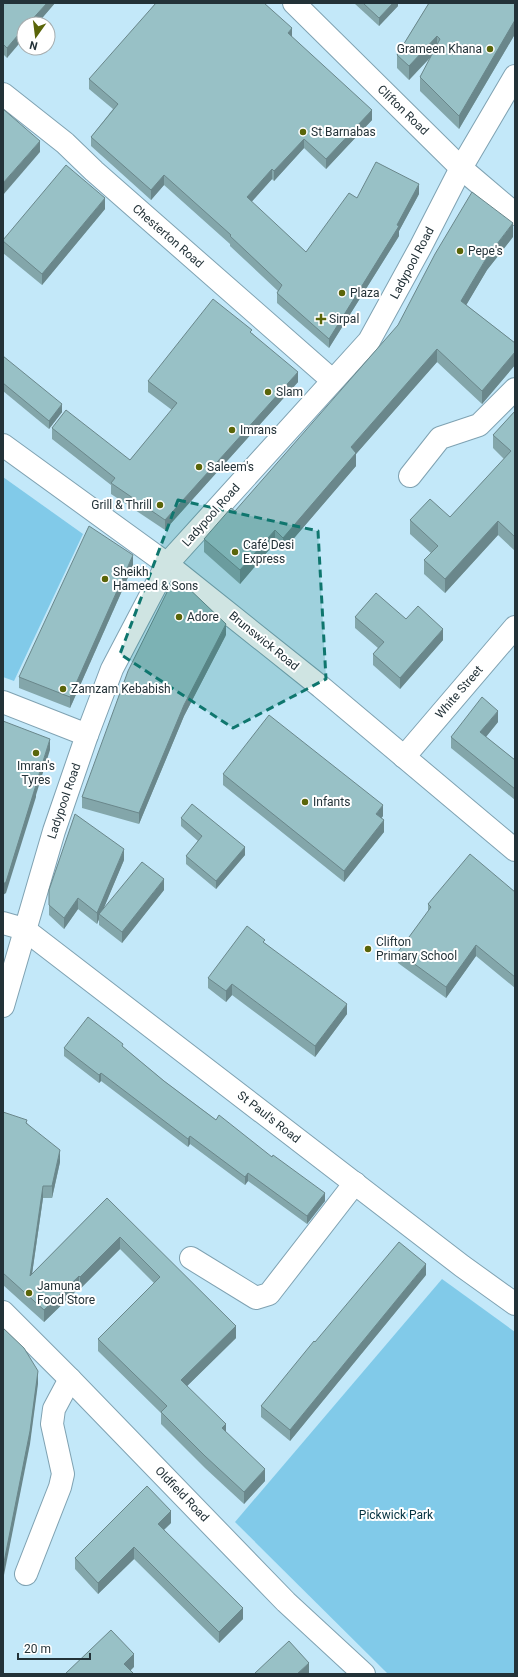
<svg xmlns="http://www.w3.org/2000/svg" width="518" height="1677" font-family="Roboto,sans-serif">
  <style>
    .green { fill: #81cae9 }
    .lines { fill: none; stroke-linecap: round; stroke-linejoin: round }
    .minor-casing { stroke: #7fa2b2; stroke-width: 24 }
    .minor { stroke: #fff; stroke-width: 22 }
    .wall { fill: #83a6aa }
    .shaded-wall { fill: #6a878b }
    .building { fill: #98c1c6; stroke: #6a878b }
    .marked { fill: #0f766e; fill-opacity: 0.2; stroke: #0f766e; stroke-width: 3; stroke-dasharray: 8 5; stroke-linejoin: round }
    .poi-dot { fill: #5a6509; stroke: #fff; stroke-width: 1.5 }
    .labels { text-anchor: middle; stroke-width: 4; stroke-linejoin: round; paint-order: stroke }
    .poi-label { font-size: 12px; fill: #233238; stroke: #fff; text-anchor: start }
    .street-label { font-size: 12px; fill: #233238; stroke: #fff }
    .park-label { font-size: 12px; fill: #053241; stroke: #fff }
  </style>
  <rect width="100%" height="100%" fill="#c3e8f9"/>
  <g class="green">
    <path d="M3,477L83,534L14,681L3,677Z"/>
    <path d="M442,1279L515,1332V1674H388L235,1522Z"/>
  </g>
  <g class="lines">
    <g class="minor-casing">
      <g id="minor">
        <path d="M294,3L461,168L515,214"/>
        <path d="M3,94L65,143L94,171L332,380"/>
        <path d="M3,445L167,564L321,687L515,850"/>
        <path d="M410,476L440,438L479,425L515,389"/>
        <path d="M3,702L87,735"/>
        <path d="M404,757L515,627"/>
        <path d="M3,923L24,929L462,1266L515,1304"/>
        <path d="M3,1006L54,831L87,735L112,669L167,564L369,341L420,248L461,168L515,76"/>
        <path d="M191,1258L256,1298L269,1294L355,1183"/>
        <path d="M3,1312L70,1379L286,1602L364,1674"/>
        <path d="M26,1574L60,1487L63,1474L52,1424L54,1409L70,1379"/>
      </g>
    </g>
    <use href="#minor" class="minor"/>
  </g>
  <g class="wall">
    <path d="M3,3H55L37,24H24L7,58L3,54Z"/>
    <path d="M354,3H398V6L379,26Z"/>
    <path d="M429,3H515V34L459,129L420,91V77L431,57L409,80L397,68V55Z"/>
    <path d="M292,37L372,120L326,169L304,148L274,181L272,179L251,202L306,252L357,198L419,194L399,231V236L329,348L277,303V293L278,291L230,246V244L164,185L151,200L91,146V137L113,109L89,89V79Z"/>
    <path d="M105,209L42,285L3,253V240Z"/>
    <path d="M513,237L487,270L466,305L515,343V365L482,404L437,362L356,454V466L283,551L275,543L240,584L204,552V539L235,511Z"/>
    <path d="M252,333L298,382L165,530L111,494V485L52,439V428L130,460L172,410L148,392V381Z"/>
    <path d="M3,356L62,412L49,429L3,391Z"/>
    <path d="M515,411V551L498,535L445,593L424,574V560L431,553L410,534V520L450,517L504,459L493,448V435Z"/>
    <path d="M133,566L70,708L19,688V677Z"/>
    <path d="M355,617L406,619L443,640L400,689L373,665V654L378,648L355,628Z"/>
    <path d="M226,635L184,716L139,824L82,808V797Z"/>
    <path d="M498,722L486,737L515,760V800L451,748V737Z"/>
    <path d="M223,774L383,816L381,818L384,832L344,882L223,785Z"/>
    <path d="M181,818L245,855L216,889L186,864V856L198,841L181,826Z"/>
    <path d="M124,860L103,909L164,890L122,943L99,925V919L97,924L78,909L64,929L49,915V905Z"/>
    <path d="M515,892V988L476,956L446,998L398,963V952L428,912V904Z"/>
    <path d="M265,943L347,1014L315,1057L232,995L226,1002L208,988V978Z"/>
    <path d="M123,1047L164,1081L325,1201L307,1224L248,1181L245,1185L190,1144L188,1147L101,1081L99,1083L64,1056V1048Z"/>
    <path d="M3,1112L27,1123L60,1162L52,1198H43L32,1274L107,1198L236,1338L187,1386L226,1432L265,1481L244,1504L205,1468L161,1424V1413L98,1351V1339L154,1283L120,1249L80,1289L79,1288L44,1322L3,1285Z"/>
    <path d="M426,1275L290,1441L261,1417V1406L315,1342Z"/>
    <path d="M171,1523L164,1530L243,1619L219,1643L134,1559L98,1594L75,1569V1558Z"/>
  </g>
  <g class="shaded-wall">
    <path d="M47,3H55L37,24H28Z"/>
    <path d="M393,3H398V6L379,26V18Z"/>
    <path d="M515,20V34L459,129V116Z"/>
    <path d="M24,28V38L7,58V48Z"/>
    <path d="M292,28V38L288,33Z"/>
    <path d="M437,36V50L409,80V66Z"/>
    <path d="M372,110V120L326,169V159Z"/>
    <path d="M304,139V148L274,181V171Z"/>
    <path d="M40,141V152L3,195V183Z"/>
    <path d="M272,169V179L247,207V197Z"/>
    <path d="M164,175V185L151,200V190Z"/>
    <path d="M419,184V194L399,231V236L329,348V339L397,225Z"/>
    <path d="M105,198V209L42,285V274Z"/>
    <path d="M513,223V237L487,270L461,314V301L487,257Z"/>
    <path d="M437,349V362L356,454V466L283,551V538L351,447Z"/>
    <path d="M515,352V365L482,404V391Z"/>
    <path d="M298,372V382L165,530V520Z"/>
    <path d="M62,404V412L49,429V421Z"/>
    <path d="M498,521V535L445,593V579Z"/>
    <path d="M275,530V543L240,584V570Z"/>
    <path d="M133,555V566L70,708V697Z"/>
    <path d="M226,624V635L184,716L139,824V813L184,705Z"/>
    <path d="M443,629V640L400,689V678Z"/>
    <path d="M498,711V722L480,744V732Z"/>
    <path d="M50,739V750L36,795V784Z"/>
    <path d="M36,785V797L6,893L3,895V884Z"/>
    <path d="M383,805V816L376,825V814Z"/>
    <path d="M384,820V832L344,882V871Z"/>
    <path d="M245,847V855L216,889V881Z"/>
    <path d="M124,849V860L101,915L99,914V919L97,924V913Z"/>
    <path d="M164,879V890L122,943V932Z"/>
    <path d="M78,898V909L64,929V918Z"/>
    <path d="M476,945V956L446,998V987Z"/>
    <path d="M232,984V995L226,1002V991Z"/>
    <path d="M347,1004V1014L315,1057V1046Z"/>
    <path d="M101,1073V1081L99,1083V1075Z"/>
    <path d="M190,1136V1144L188,1147V1139Z"/>
    <path d="M60,1150V1162L52,1198V1186Z"/>
    <path d="M248,1173V1181L245,1185V1177Z"/>
    <path d="M43,1186V1198L30,1288V1276Z"/>
    <path d="M325,1193V1201L307,1224V1216Z"/>
    <path d="M120,1237V1249L80,1289V1277Z"/>
    <path d="M426,1264V1275L290,1441V1430Z"/>
    <path d="M79,1276V1288L44,1322V1310Z"/>
    <path d="M236,1326V1338L181,1392V1380Z"/>
    <path d="M38,1371V1384L30,1444L3,1580V1567Z"/>
    <path d="M226,1424V1436L222,1428Z"/>
    <path d="M265,1469V1481L244,1504V1492Z"/>
    <path d="M171,1511V1523L158,1535V1524Z"/>
    <path d="M134,1547V1559L98,1594V1583Z"/>
    <path d="M243,1608V1619L219,1643V1632Z"/>
    <path d="M134,1654V1667L127,1674L124,1664Z"/>
    <path d="M309,1663V1674H297Z"/>
  </g>
  <g class="building">
    <path d="M3,3H47L28,24H24V28L7,48L3,44Z"/>
    <path d="M156,3H264L292,28L288,33L372,110L326,159L304,139L274,171L272,169L247,197L306,252L349,193L357,198L376,162L419,184L397,225L399,226L329,339L277,293L282,285L230,236L231,235L164,175L151,190L91,137L118,104L89,79Z"/>
    <path d="M363,3H393L379,18Z"/>
    <path d="M429,3H515V20L459,116L420,77L440,39L437,36L409,66L397,55Z"/>
    <path d="M3,109L40,141L3,183Z"/>
    <path d="M66,165L105,198L42,274L3,241V240Z"/>
    <path d="M472,192L513,223L487,257L461,301L515,343V352L482,391L437,349L351,447L356,453L283,538L275,530L240,570L204,539L231,508L235,511L398,325L435,254Z"/>
    <path d="M213,299L252,330L250,332L298,372L165,520L111,483L115,478L52,428L66,410L130,460L177,403L148,381Z"/>
    <path d="M3,356L62,404L49,421L3,383Z"/>
    <path d="M515,411V537L498,521L445,579L424,560L438,546L410,520L430,499L450,517L511,451L493,435Z"/>
    <path d="M89,526L133,555L70,697L19,677Z"/>
    <path d="M182,582L226,624L184,705L139,813L82,797L128,671L171,584Z"/>
    <path d="M376,593L406,619L418,606L443,629L400,678L373,654L384,642L355,617Z"/>
    <path d="M482,697L498,711L480,732L515,760V789L451,737Z"/>
    <path d="M269,715L383,805L376,814L384,820L344,871L223,774Z"/>
    <path d="M3,721L50,739L36,784L33,783L36,785L6,882L3,884Z"/>
    <path d="M192,804L245,847L216,881L186,856L202,836L181,818Z"/>
    <path d="M75,814L124,849L97,913L78,898L64,918L49,905V890Z"/>
    <path d="M470,854L515,892V977L476,945L446,987L398,952L431,907L428,904Z"/>
    <path d="M142,862L164,879L122,932L99,914Z"/>
    <path d="M247,926L265,940L263,942L347,1004L315,1046L232,984L226,991L208,978Z"/>
    <path d="M88,1017L123,1044L122,1046L164,1081L216,1120L219,1115L272,1157L273,1155L325,1193L307,1216L248,1173L245,1177L190,1136L188,1139L101,1073L99,1075L64,1048Z"/>
    <path d="M3,1112L27,1120L26,1123L60,1150L52,1186H43L30,1276L107,1198L236,1326L181,1380L226,1424L222,1428L265,1469L244,1492L205,1456L161,1412L167,1406L98,1339L160,1277L120,1237L80,1277L79,1276L44,1310L3,1273Z"/>
    <path d="M399,1242L426,1264L290,1430L261,1406L314,1341L315,1342Z"/>
    <path d="M3,1328L24,1348L38,1371L30,1431L3,1567Z"/>
    <path d="M147,1486L171,1511L158,1524L243,1608L219,1632L134,1547L98,1583L75,1558Z"/>
    <path d="M111,1630L134,1654L124,1664L134,1674H65Z"/>
    <path d="M289,1641L309,1663L297,1674H254Z"/>
  </g>
  <path class="marked" d="M178,500L318,531L326,679L233,728L120,654Z"/>
  <g class="poi-dot">
    <circle cx="490" cy="49" r="4"/>
    <circle cx="303" cy="132" r="4"/>
    <circle cx="460" cy="251" r="4"/>
    <circle cx="342" cy="293" r="4"/>
    <path d="M319 313h4v4h4v4h-4v4h-4v-4h-4v-4h4z"/>
    <circle cx="268" cy="392" r="4"/>
    <circle cx="232" cy="430" r="4"/>
    <circle cx="199" cy="467" r="4"/>
    <circle cx="160" cy="505" r="4"/>
    <circle cx="235" cy="552" r="4"/>
    <circle cx="105" cy="579" r="4"/>
    <circle cx="179" cy="617" r="4"/>
    <circle cx="63" cy="689" r="4"/>
    <circle cx="36" cy="753" r="4"/>
    <circle cx="305" cy="802" r="4"/>
    <circle cx="368" cy="949" r="4"/>
    <circle cx="29" cy="1293" r="4"/>
  </g>
  <g class="labels">
    <g class="poi-label">
      <text x="482" y="53" text-anchor="end">Grameen Khana</text>
      <text x="311" y="136">St Barnabas</text>
      <text x="468" y="255">Pepe's</text>
      <text x="350" y="297">Plaza</text>
      <text x="329" y="323">Sirpal</text>
      <text x="276" y="396">Slam</text>
      <text x="240" y="434">Imrans</text>
      <text x="207" y="471">Saleem's</text>
      <text x="152" y="509" text-anchor="end">Grill &amp; Thrill</text>
      <text x="243" y="549">Café Desi<tspan x="243" dy="14">Express</tspan></text>
      <text x="113" y="576">Sheikh<tspan x="113" dy="14">Hameed &amp; Sons</tspan></text>
      <text x="187" y="621">Adore</text>
      <text x="71" y="693">Zamzam Kebabish</text>
      <text x="36" y="770" text-anchor="middle">Imran's<tspan x="36" dy="14">Tyres</tspan></text>
      <text x="313" y="806">Infants</text>
      <text x="376" y="946">Clifton<tspan x="376" dy="14">Primary School</tspan></text>
      <text x="37" y="1290">Jamuna<tspan x="37" dy="14">Food Store</tspan></text>
    </g>
    <g class="street-label">
      <text transform="translate(403 110) rotate(44)" y="4">Clifton Road</text>
      <text transform="translate(168 236) rotate(41)" y="4">Chesterton Road</text>
      <text transform="translate(412 263) rotate(-62)" y="4">Ladypool Road</text>
      <text transform="translate(211 515) rotate(-48)" y="4">Ladypool Road</text>
      <text transform="translate(264 641) rotate(39)" y="4">Brunswick Road</text>
      <text transform="translate(459 692) rotate(-49)" y="4">White Street</text>
      <text transform="translate(64 801) rotate(-71)" y="4">Ladypool Road</text>
      <text transform="translate(269 1117) rotate(38)" y="4">St Paul's Road</text>
      <text transform="translate(182 1494) rotate(46)" y="4">Oldfield Road</text>
    </g>
    <g class="park-label">
      <text x="396" y="1519">Pickwick Park</text>
    </g>
  </g>
  <rect width="518" height="1677" fill="none" stroke="#233238" stroke-width="8"/>
  <g transform="translate(36 36) rotate(194)"><circle r="19" fill="#ffffff" stroke="#a7adaf"/>
  <path d="M0-3L7 15L0 10L-7 15Z" fill="#5a6509"/>
  <text y="-6" font-size="11" font-weight="bold" text-anchor="middle" fill="#233238">N</text>
  </g>
  <path d="M18 1653v6h72v-6" fill="none" stroke="#233238" stroke-width="2"/>
  <text x="24" y="1653" font-size="12" fill="#233238" stroke="#ffffff" stroke-width="3" paint-order="stroke">20 m</text>
</svg>
